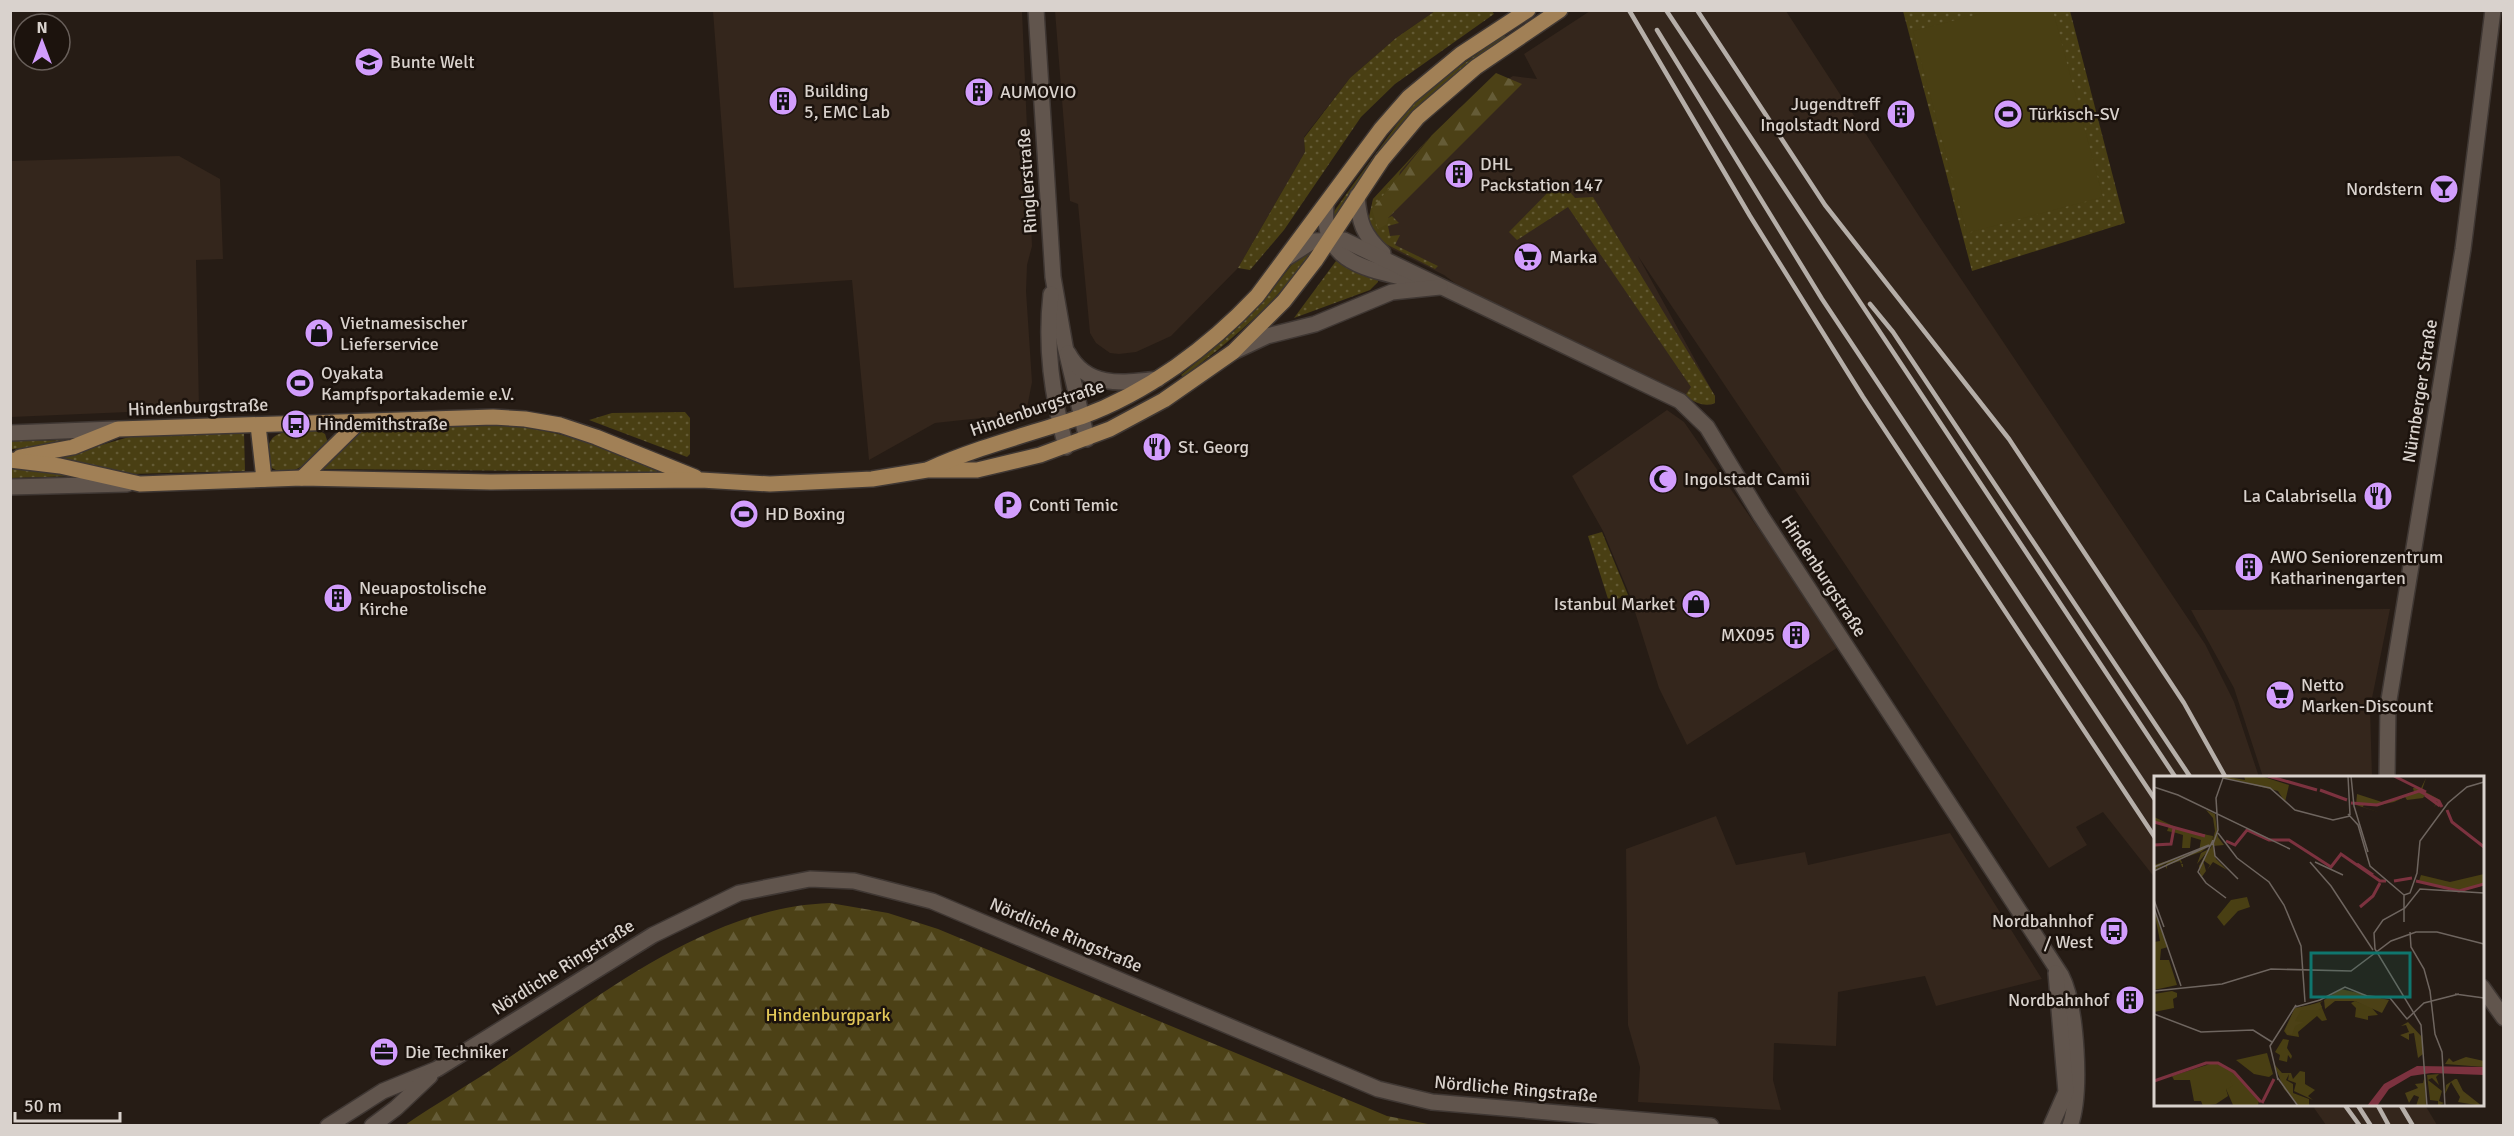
<svg xmlns="http://www.w3.org/2000/svg" width="2514" height="1136" font-family="Signika,sans-serif">
  <style>
    .built { fill: #34261c }
    .grass { fill: url(#grass-dots) }
    .forest { fill: url(#forest-firs) }
    .pitch { fill: #493f13 }
    .lines { fill: none; stroke-linecap: round; stroke-linejoin: round }
    .secondary-casing { stroke: #3f3733; stroke-width: 18 }
    .primary-casing { stroke: #3f3733; stroke-width: 18 }
    .secondary { stroke: #61554d; stroke-width: 15 }
    .primary { stroke: #a18056; stroke-width: 15 }
    .rail { stroke: #b5aea8; stroke-width: 4.5 }
    .labels { text-anchor: middle; stroke-width: 5; stroke-linejoin: round; paint-order: stroke }
    .poi-label { font-size: 18px; fill: #d9d2cd; stroke: #1c130d; text-anchor: start }
    .street-label { font-size: 18px; fill: #d9d2cd; stroke: #1c130d }
    .park-label { font-size: 18px; fill: #e2c758; stroke: #1c130d }
    .inset-river { fill: none; stroke: #7c323f; stroke-width: 3 }
    .inset-road { fill: none; stroke: #6e655f; stroke-width: 1.5 }
    .view { fill: #0f766e; fill-opacity: 0.15; stroke: #0f766e; stroke-width: 3 }
    .inset-edge { fill: none; stroke: #d9d2cd; stroke-width: 3 }
  </style>
  <defs>
    <pattern id="grass-dots" width="8" height="8" patternUnits="userSpaceOnUse" patternTransform="scale(1.5)"><rect width="8" height="8" fill="#493f13"/><path d="M2 2h.1M6 6h.1" fill="none" stroke="#635a34" stroke-width="1.8" stroke-linecap="round"/></pattern>
    <pattern id="forest-firs" width="22" height="20" patternUnits="userSpaceOnUse" patternTransform="scale(1.5)"><rect width="22" height="20" fill="#4c4116"/><path d="M5 1l3.5 6h-7zM16 11l3.5 6h-7z" fill="#655c37"/></pattern>
  </defs>
  <rect width="100%" height="100%" fill="#261c15"/>
  <g class="built">
    <path d="M713,11H1022L1032,246L1027,265L1026,291L1032,382L1026,413L935,423L869,460L852,280L734,288Z"/>
    <path d="M1055,11H1435L1396,38L1350,78L1304,137L1305,152L1238,268L1171,336L1136,352L1119,354L1110,353L1096,343L1090,333L1078,204L1070,201Z"/>
    <path d="M1590,11H1786L1921,219L2205,644L2234,702L2259,777L2156,778L2155,878L2103,812L2076,827L2087,845L2049,868L1638,256L1715,396V403L1711,405L1697,403L1666,385L1463,289L1444,275L1380,243L1369,217L1373,199L1383,188L1459,108L1513,76L1537,79L1524,54Z"/>
    <path d="M179,156L220,179L223,259L196,260L199,409L11,417V161Z"/>
    <path d="M1667,410L1684,422L1840,646L1687,745L1659,688L1630,596L1603,531L1572,476Z"/>
    <path d="M2390,609L2370,708L2372,777H2263L2234,688L2191,610Z"/>
    <path d="M1716,816L1736,865L1805,852L1808,865L1950,833L2042,979L1936,1006L1925,976L1838,992L1836,1046L1774,1043L1773,1080L1781,1110L1638,1102L1640,1067L1628,1025L1626,849Z"/>
    <path d="M2312,1105H2425L2437,1125H2326Z"/>
  </g>
  <g class="grass">
    <path d="M1435,11H1492L1494,14L1395,84L1361,117L1284,230L1250,270L1238,268L1305,152L1304,138L1350,78L1396,38Z"/>
    <path d="M1903,11H2070L2125,223L1972,271Z"/>
    <path d="M1504,35L1506,37C1425,92 1384,139 1332,221L1333,213L1352,186L1409,108L1435,84Z"/>
    <path d="M1432,135L1400,172L1388,218L1392,216L1399,223L1388,226L1390,236L1400,235L1395,245L1438,266L1435,269L1384,243L1370,224L1369,217L1373,199Z"/>
    <path d="M1560,180L1575,198L1593,197L1715,396V403C1704,408 1693,401 1685,396L1691,387L1568,207L1517,240L1509,232Z"/>
    <path d="M1315,246C1281,300 1233,339 1183,377L1181,375L1232,333L1264,300L1297,258Z"/>
    <path d="M1336,261L1378,276V282L1370,290L1294,318Z"/>
    <path d="M685,412L690,418V454L687,457L589,420L612,413Z"/>
    <path d="M490,424C557,428 595,444 657,469V472L323,469L361,429Z"/>
    <path d="M318,430L325,434L328,443C313,457 295,481 272,468C268,462 268,456 268,449C270,426 302,431 318,430Z"/>
    <path d="M244,432L245,471L130,474L56,458L129,437Z"/>
    <path d="M74,440L44,447L11,449L10,441Z"/>
    <path d="M10,469H38L75,476L11,478Z"/>
    <path d="M1602,532L1628,595L1609,602L1588,536Z"/>
  </g>
  <g class="forest">
    <path d="M1496,73L1522,84L1388,218L1387,224L1378,229L1372,209L1432,135Z"/>
    <path d="M830,903L888,913L938,929L1387,1116L1433,1125H405C437,1103 472,1083 504,1061C601,995 709,907 830,903Z"/>
  </g>
  <path class="pitch" d="M1991,11H2053L2103,197L1967,233L1913,31Z"/>
  <g class="lines">
    <g class="secondary-casing">
      <g id="secondary">
        <path d="M1036,10L1053,277L1065,346L1087,439"/>
        <path d="M1357,196C1359,222 1363,235 1383,253"/>
        <path d="M1326,204C1320,265 1369,269 1417,281"/>
        <path d="M1288,257L1313,241L1344,240L1680,401L1707,427L1761,516L2061,975C2077,1006 2082,1094 2070,1126"/>
        <path d="M1051,294C1045,347 1052,395 1066,447"/>
        <path d="M1235,351L1267,336L1315,324L1392,292L1440,287"/>
        <path d="M1068,353C1087,389 1124,383 1158,379"/>
        <path d="M10,433L115,429"/>
        <path d="M10,487L127,484"/>
        <path d="M2387,778L2388,706L2463,249L2493,10"/>
        <path d="M2482,987L2504,1018"/>
        <path d="M328,1126L383,1091L437,1069L653,935L739,893L810,879L854,881L932,901L1378,1089L1432,1102L1711,1126"/>
        <path d="M372,1126L396,1108L430,1076"/>
        <path d="M2051,1126L2066,1092L2056,973"/>
      </g>
    </g>
    <g class="primary-casing">
      <g id="primary">
        <path d="M258,425L264,479"/>
        <path d="M20,457L73,447L118,429L493,417L525,419L560,425L596,437L695,477"/>
        <path d="M10,460L60,466L140,484L302,478L491,482L701,480L770,484L872,479L927,470H977L1040,455L1110,429L1164,400L1233,352L1284,301L1315,261L1382,160L1418,117L1476,67L1560,10"/>
        <path d="M929,469C978,447 1030,434 1081,417C1147,393 1209,347 1257,296L1381,129L1409,97L1461,54L1528,10"/>
        <path d="M302,478L359,422"/>
      </g>
    </g>
    <use href="#secondary" class="secondary"/>
    <use href="#primary" class="primary"/>
    <g class="rail">
      <path d="M1629,10L1750,216L1863,397L2156,839"/>
      <path d="M1666,10L2176,778"/>
      <path d="M1697,10L1825,205L2009,439L2184,703L2226,778"/>
      <path d="M1657,30L1822,299L2156,801"/>
      <path d="M1870,304L1893,332L2191,778"/>
      <path d="M2344,1104L2360,1126"/>
      <path d="M2357,1104L2371,1126"/>
      <path d="M2377,1104L2389,1126"/>
      <path d="M2400,1104L2413,1126"/>
    </g>
  </g>
  <defs>
    <g id="school-disc" transform="scale(1.5)"><circle r="9.5" fill="#d29dfd" stroke="#1c130d"/><path d="M0-5L7-2L0 1L-7-2ZM-4 1L0 2.5L4 1V4Q0 6-4 4Z" fill="#111"/></g>
    <g id="building-disc" transform="scale(1.5)"><circle r="9.5" fill="#d29dfd" stroke="#1c130d"/><path d="M-4-6H4V6H1V3H-1V6H-4ZM-2.5-4.3h1.7v1.8h-1.7ZM.8-4.3h1.7v1.8H.8ZM-2.5-1h1.7V.8h-1.7ZM.8-1h1.7V.8H.8Z" fill="#111"/></g>
    <g id="stadium-disc" transform="scale(1.5)"><circle r="9.5" fill="#d29dfd" stroke="#1c130d"/><path d="M0-5a6.5 5 0 1 0 0 10a6.5 5 0 1 0 0-10ZM-3.5-1.8h7v3.6h-7Z" fill="#111"/></g>
    <g id="bar-disc" transform="scale(1.5)"><circle r="9.5" fill="#d29dfd" stroke="#1c130d"/><path d="M-6-5H6L.8 .8V4.5H3.5V6h-7V4.5H-.8V.8Z" fill="#111"/></g>
    <g id="supermarket-disc" transform="scale(1.5)"><circle r="9.5" fill="#d29dfd" stroke="#1c130d"/><path d="M-6-5.5h2.5l.6 2H6L4.5 2H-2.5L-4.4-4H-6ZM-1.5 3.2a1.3 1.3 0 1 0 .1 0ZM3 3.2a1.3 1.3 0 1 0 .1 0Z" fill="#111"/></g>
    <g id="shop-disc" transform="scale(1.5)"><circle r="9.5" fill="#d29dfd" stroke="#1c130d"/><path d="M-5-2.5h2.3a2.7 3.5 0 0 1 5.4 0H5L5.5 6h-11ZM-1.5-2.5h3a1.5 2.3 0 0 0-3 0Z" fill="#111"/></g>
    <g id="bus-disc" transform="scale(1.5)"><circle r="9.5" fill="#d29dfd" stroke="#1c130d"/><path d="M-5-6H5V4H4V6H2V4H-2V6H-4V4H-5ZM-3.5-4V0h7V-4ZM-3.5 1.2v1.5H-2V1.2ZM2 1.2v1.5H3.5V1.2Z" fill="#111"/></g>
    <g id="restaurant-disc" transform="scale(1.5)"><circle r="9.5" fill="#d29dfd" stroke="#1c130d"/><path d="M-5-6h1v4h1v-4h1v4h1v-4h1v5L-1.5 .5V6h-2V.5L-5-1ZM5-6V6H3V1.5H1.5Q1.5-4 5-6Z" fill="#111"/></g>
    <g id="mosque-disc" transform="scale(1.5)"><circle r="9.5" fill="#d29dfd" stroke="#1c130d"/><path d="M3.5-4.9A6 6 0 1 0 3.5 4.9A5 5 0 1 1 3.5-4.9Z" fill="#111"/></g>
    <g id="parking-disc" transform="scale(1.5)"><circle r="9.5" fill="#d29dfd" stroke="#1c130d"/><path d="M-3.5-5.5H1a3.5 3.5 0 0 1 0 7H-1V5.5H-3.5ZM-1-3.4V-.6H.8a1.4 1.4 0 0 0 0-2.8Z" fill="#111"/></g>
    <g id="office-disc" transform="scale(1.5)"><circle r="9.5" fill="#d29dfd" stroke="#1c130d"/><path d="M-6-3h4V-5.5h4V-3h4V5H-6ZM-1-4.5V-3h2v-1.5ZM-6 0V1H6V0Z" fill="#111"/></g>
  </defs>
  <g fill-rule="evenodd">
    <use href="#school-disc" x="369" y="62"/>
    <use href="#building-disc" x="979" y="92"/>
    <use href="#building-disc" x="783" y="101"/>
    <use href="#building-disc" x="1901" y="114"/>
    <use href="#stadium-disc" x="2008" y="114"/>
    <use href="#building-disc" x="1459" y="174"/>
    <use href="#bar-disc" x="2444" y="189"/>
    <use href="#supermarket-disc" x="1528" y="257"/>
    <use href="#shop-disc" x="319" y="333"/>
    <use href="#stadium-disc" x="300" y="383"/>
    <use href="#bus-disc" x="296" y="424"/>
    <use href="#restaurant-disc" x="1157" y="447"/>
    <use href="#mosque-disc" x="1663" y="479"/>
    <use href="#restaurant-disc" x="2378" y="496"/>
    <use href="#parking-disc" x="1008" y="505"/>
    <use href="#stadium-disc" x="744" y="514"/>
    <use href="#building-disc" x="2249" y="567"/>
    <use href="#building-disc" x="338" y="598"/>
    <use href="#shop-disc" x="1696" y="604"/>
    <use href="#building-disc" x="1796" y="635"/>
    <use href="#supermarket-disc" x="2280" y="695"/>
    <use href="#bus-disc" x="2114" y="931"/>
    <use href="#building-disc" x="2130" y="1000"/>
    <use href="#office-disc" x="384" y="1052"/>
  </g>
  <g class="labels">
    <g class="poi-label">
      <text x="390" y="68">Bunte Welt</text>
      <text x="804" y="97">Building<tspan x="804" dy="21">5, EMC Lab</tspan></text>
      <text x="1000" y="98">AUMOVIO</text>
      <text x="1880" y="110" text-anchor="end">Jugendtreff<tspan x="1880" dy="21">Ingolstadt Nord</tspan></text>
      <text x="2029" y="120">Türkisch-SV</text>
      <text x="1480" y="170">DHL<tspan x="1480" dy="21">Packstation 147</tspan></text>
      <text x="2423" y="195" text-anchor="end">Nordstern</text>
      <text x="1549" y="263">Marka</text>
      <text x="340" y="329">Vietnamesischer<tspan x="340" dy="21">Lieferservice</tspan></text>
      <text x="321" y="379">Oyakata<tspan x="321" dy="21">Kampfsportakademie e.V.</tspan></text>
      <text x="317" y="430">Hindemithstraße</text>
      <text x="1178" y="453">St. Georg</text>
      <text x="1684" y="485">Ingolstadt Camii</text>
      <text x="2357" y="502" text-anchor="end">La Calabrisella</text>
      <text x="1029" y="511">Conti Temic</text>
      <text x="765" y="520">HD Boxing</text>
      <text x="2270" y="563">AWO Seniorenzentrum<tspan x="2270" dy="21">Katharinengarten</tspan></text>
      <text x="359" y="594">Neuapostolische<tspan x="359" dy="21">Kirche</tspan></text>
      <text x="1675" y="610" text-anchor="end">Istanbul Market</text>
      <text x="1775" y="641" text-anchor="end">MX095</text>
      <text x="2301" y="691">Netto<tspan x="2301" dy="21">Marken-Discount</tspan></text>
      <text x="2093" y="927" text-anchor="end">Nordbahnhof<tspan x="2093" dy="21">/ West</tspan></text>
      <text x="2109" y="1006" text-anchor="end">Nordbahnhof</text>
      <text x="405" y="1058">Die Techniker</text>
    </g>
    <g class="street-label">
      <text transform="translate(1027 181) rotate(-94)" y="6">Ringlerstraße</text>
      <text transform="translate(2420 391) rotate(-81)" y="6">Nürnberger Straße</text>
      <text transform="translate(198 407) rotate(-2)" y="6">Hindenburgstraße</text>
      <text transform="translate(1037 408) rotate(-19)" y="6">Hindenburgstraße</text>
      <text transform="translate(1824 576) rotate(57)" y="6">Hindenburgstraße</text>
      <text transform="translate(1066 935) rotate(23)" y="6">Nördliche Ringstraße</text>
      <text transform="translate(563 967) rotate(-32)" y="6">Nördliche Ringstraße</text>
      <text transform="translate(1516 1089) rotate(5)" y="6">Nördliche Ringstraße</text>
    </g>
    <g class="park-label">
      <text x="828" y="1021">Hindenburgpark</text>
    </g>
  </g>
  <g transform="translate(2154 776)">
    <rect width="330" height="330" fill="#261c15"/>
    <path d="M63,0H69L91,4L90,0H107L135,9L131,26L124,15ZM0,41L28,54L59,60L58,68L47,76L26,83L28,86L27,88H29V91H28L26,85L13,89V93L11,90L13,87L0,94V89L45,75L47,64L37,61L36,72H28L29,59L19,56L17,69H0L17,68L18,56L13,55L15,50L0,45ZM330,98V107L307,116L265,105L267,99L296,106ZM0,135L14,171L7,173L6,184H15L23,209L0,214V166L6,165ZM169,225L166,227L173,244L168,245L163,240L144,256L145,261L133,259L130,255L140,234ZM201,225L217,231L224,239L214,240V244L201,241L202,232L197,227ZM120,288L128,297H137L139,303L146,295L151,296V308L161,314L154,320L159,324L140,315L142,307L134,304L135,298L132,304L139,308V317L155,323V330H145L130,313ZM79,294L105,325L104,329H79L72,313ZM285,298L282,301L285,309L278,302L274,304L288,315L285,325L290,327L284,330V325L276,324L273,299Z" fill="#493f13"/>
    <path d="M272,2L268,14L286,24L280,31L283,25L272,18L269,22L253,24L251,21L240,26L221,30L210,28L209,31L227,37L202,29L203,18L228,26L256,19L260,16L259,12H267ZM52,34L61,38L64,61L70,69L59,70L62,83L55,76L73,94L59,86L53,94L61,100L53,94L56,89L49,84L52,95L47,102L45,90L53,76L43,88L47,77L57,72L61,55L59,42ZM187,213L235,224L228,237L201,225H181L171,233L170,224ZM166,227L168,231L164,234H147L141,245L150,246L141,250L138,259L133,258L131,254L141,232ZM254,246L268,261L269,278L264,282L260,257L255,258V264L246,259L255,256L252,249L247,250ZM312,281L330,285V291L291,288L295,282L299,286ZM271,299L272,330H262L265,321L260,319L255,327L251,317L264,312L261,308L269,307ZM303,303L309,315L328,330L304,326L306,321L297,306L291,318L292,309L301,303Z" fill="#4c4116"/>
    <path d="M93,121L96,131L84,135L70,150L63,141L77,124ZM113,277L119,298L115,301L100,298L82,284Z" fill="#493f13"/>
    <path d="M59,287L72,290L82,300L76,304L79,310L72,313L74,320L62,328L49,330L47,325H40L36,304H20L18,300Z" fill="#493f13"/>
    <path d="M18,215L23,217V221L19,223L20,232L0,236V218ZM129,263L135,264L133,272L138,280L137,283L134,279L133,286L125,284L126,279L121,276Z" fill="#493f13"/>
    <path d="M263,290L330,291V299L277,297L257,300L235,313L223,330H213L230,308Z" fill="#7c323f"/>
    <path class="inset-river" d="M114,0L163,14M240,0L272,16M166,14L193,24M271,19L286,30M197,27L223,29L265,15L285,25L288,31M293,34L298,46L330,71M0,46L51,60M72,65L81,69L93,54L115,64H135L177,91L187,78L226,105H232M0,69L17,68L20,52M203,88L219,99M240,105L258,102M262,105L305,115L330,108M206,131L219,120L226,107M0,305L52,287H64L80,296L107,326M108,327L120,303"/>
    <path class="inset-road" d="M194,0L196,39M197,0L200,30L214,76M0,11L24,19L136,73M194,38L204,49L216,90L250,119V146M64,57L83,82L115,106L130,129L147,170L151,226M59,64L44,96L52,107L72,122M59,65L61,80L84,103M156,86L177,110L219,174M161,86L189,99M0,91L55,69M0,95L59,68L64,54L62,22L69,2L116,12L141,34L179,44L196,40M250,119L256,117L263,97L266,65L294,27L313,11L330,6M0,124L10,151M0,132L27,210M256,156L257,171L270,193L276,215L281,258L288,276L291,330M0,215L68,208L117,193L197,195L237,165L262,156H283L330,168M301,218L330,222M141,231L166,224L191,211L213,220L236,222L253,243L270,227L305,218M0,238L47,256L99,254L118,266M123,301L144,330M124,304L116,270L142,229M273,330L267,249L221,173L220,157L229,144L251,132L266,113L330,117"/>
    <path class="view" d="M157,177H256V221H157Z"/>
    <rect width="330" height="330" class="inset-edge"/>
  </g>
  <rect width="2514" height="1136" fill="none" stroke="#d9d2cd" stroke-width="24"/>
  <g transform="translate(42 42)"><circle r="28" fill="#1c130d" stroke="#685f5a" stroke-width="1.5"/>
  <path d="M0-4.5L10 22L0 15L-10 22Z" fill="#d29dfd"/>
  <text y="-9" font-size="16" font-weight="bold" text-anchor="middle" fill="#d9d2cd">N</text>
  </g>
  <path d="M15 1112v9h105v-9" fill="none" stroke="#d9d2cd" stroke-width="3"/>
  <text x="24" y="1112" font-size="18" fill="#d9d2cd" stroke="#1c130d" stroke-width="4.5" paint-order="stroke">50 m</text>
</svg>
